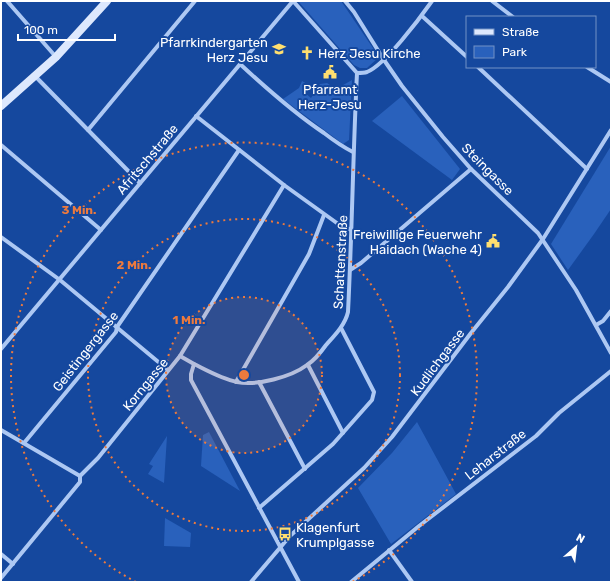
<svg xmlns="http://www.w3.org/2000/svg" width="612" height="583" font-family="Rubik,sans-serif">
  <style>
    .green { fill: #2961bc }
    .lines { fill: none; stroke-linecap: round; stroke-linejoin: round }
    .street { stroke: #adc8f3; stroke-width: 4 }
    .secondary { stroke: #dde8fd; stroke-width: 8 }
    .ring { fill: none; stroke: #ed7a3d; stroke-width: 2; stroke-dasharray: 2 4 }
    .labels { text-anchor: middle; stroke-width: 4; stroke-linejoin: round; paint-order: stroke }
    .poi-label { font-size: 13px; fill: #fff; stroke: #15489e; text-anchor: end }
    .street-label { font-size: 13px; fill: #fff; stroke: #15489e }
    .centre { fill: #ed7a3d; stroke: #15489e; stroke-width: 2 }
    .ring-label { font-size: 12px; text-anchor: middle; font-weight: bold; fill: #ed7a3d; stroke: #15489e; stroke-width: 4; stroke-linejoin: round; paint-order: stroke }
  </style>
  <rect width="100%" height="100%" fill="#15489e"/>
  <g class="green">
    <path d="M298,1H341L379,57L367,68H360L354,65Z"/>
    <path d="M352,80L349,140L343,144L283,99L299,88L302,81L307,84L305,93L311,98L320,84L327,83L336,89Z"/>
    <path d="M402,96L460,169L452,180L372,121Z"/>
    <path d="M611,146V209L594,234L568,270L551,244Z"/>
    <path d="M417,422L456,494L391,544L358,488L392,453Z"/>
    <path d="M209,432L240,491L201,466L203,435Z"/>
    <path d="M167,436L164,483L148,474L153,466L149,464Z"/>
    <path d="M165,518L191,533L190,547L164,546Z"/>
  </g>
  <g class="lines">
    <g class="street">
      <path d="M7,1L56,57"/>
      <path d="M293,1L357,73C360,73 364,73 367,72C385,65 420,18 432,1"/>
      <path d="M345,1L354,12L384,60L402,86L443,137L471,169L538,233L576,290L611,353"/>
      <path d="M492,1L513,17"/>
      <path d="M422,16L467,57"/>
      <path d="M240,64C267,89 294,113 324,133C333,140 343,147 353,152"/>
      <path d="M478,67L587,169"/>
      <path d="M587,67L611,82"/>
      <path d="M35,76L140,183"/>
      <path d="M196,116L284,185L341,226L352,230"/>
      <path d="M88,130L195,1"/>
      <path d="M1,145L101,230"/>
      <path d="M1,237L60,280L168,370"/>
      <path d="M350,270L361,263L471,169"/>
      <path d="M596,325L603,321L611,311"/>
      <path d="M1,349L293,1"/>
      <path d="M180,356L194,364L191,374V380L299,582"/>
      <path d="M194,364C208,371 222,379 237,382C257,386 291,377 307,365C315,360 321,352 326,345C335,335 345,325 348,312C352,233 353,153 357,73"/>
      <path d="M308,365L343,433"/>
      <path d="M236,382L309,254L324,215"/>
      <path d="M259,382L305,469"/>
      <path d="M1,430L80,476"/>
      <path d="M24,443L116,332L117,327L239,150"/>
      <path d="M259,508L333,444L372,400L374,392L341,328"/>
      <path d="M389,550L412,582"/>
      <path d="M1,554L13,564"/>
      <path d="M1,578L80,482V476L98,458L180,356L284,185"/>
      <path d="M251,582L290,536L364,468L392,437L471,333L508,287L543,239L611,130"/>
      <path d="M351,582L419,526L536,436L559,413L611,371"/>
    </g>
    <path class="secondary" d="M1,106L56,57L107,1"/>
  </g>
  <circle cx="244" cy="375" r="78" fill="#ed7a3d" fill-opacity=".12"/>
  <g class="ring">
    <circle cx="244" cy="375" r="78"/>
    <circle cx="244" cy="375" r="156"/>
    <path d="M136 582A233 233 0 1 1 352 582"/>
  </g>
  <defs>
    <g id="school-bare" transform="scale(1.08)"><path d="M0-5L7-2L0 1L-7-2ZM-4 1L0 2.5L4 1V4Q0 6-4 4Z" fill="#ffdf6f" stroke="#15489e" stroke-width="2.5" paint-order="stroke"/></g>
    <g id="church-bare" transform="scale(1.08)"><path d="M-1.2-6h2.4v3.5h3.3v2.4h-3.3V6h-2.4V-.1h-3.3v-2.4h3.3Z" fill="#ffdf6f" stroke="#15489e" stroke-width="2.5" paint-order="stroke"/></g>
    <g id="civic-bare" transform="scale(1.08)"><path d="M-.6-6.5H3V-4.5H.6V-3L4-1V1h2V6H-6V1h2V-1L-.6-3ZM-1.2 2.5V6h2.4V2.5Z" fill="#ffdf6f" stroke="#15489e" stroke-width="2.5" paint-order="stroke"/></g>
    <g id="bus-bare" transform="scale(1.08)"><path d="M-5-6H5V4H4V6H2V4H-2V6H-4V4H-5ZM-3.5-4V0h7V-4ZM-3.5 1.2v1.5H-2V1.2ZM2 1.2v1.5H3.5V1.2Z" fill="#ffdf6f" stroke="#15489e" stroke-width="2.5" paint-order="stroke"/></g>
  </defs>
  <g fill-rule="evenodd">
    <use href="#school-bare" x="279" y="49"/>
    <use href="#church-bare" x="307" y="53"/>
    <use href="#civic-bare" x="330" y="72"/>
    <use href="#civic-bare" x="493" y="241"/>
    <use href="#bus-bare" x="285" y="534"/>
  </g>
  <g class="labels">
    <g class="poi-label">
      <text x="268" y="47">Pfarrkindergarten<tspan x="268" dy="15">Herz Jesu</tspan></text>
      <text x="318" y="58" text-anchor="start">Herz Jesu Kirche</text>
      <text x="330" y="94" text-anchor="middle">Pfarramt<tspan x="330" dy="15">Herz-Jesu</tspan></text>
      <text x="482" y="239">Freiwillige Feuerwehr<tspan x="482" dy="15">Haidach (Wache 4)</tspan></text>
      <text x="296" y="532" text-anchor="start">Klagenfurt<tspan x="296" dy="15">Krumplgasse</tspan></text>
    </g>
    <g class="street-label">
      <text transform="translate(147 159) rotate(-50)" y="5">Afritschstraße</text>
      <text transform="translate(488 169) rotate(45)" y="5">Steingasse</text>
      <text transform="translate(340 262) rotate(-87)" y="5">Schattenstraße</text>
      <text transform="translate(85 351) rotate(-52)" y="5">Geistingergasse</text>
      <text transform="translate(437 362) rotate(-53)" y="5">Kudlichgasse</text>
      <text transform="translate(145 384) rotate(-51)" y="5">Korngasse</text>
      <text transform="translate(495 454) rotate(-38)" y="5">Leharstraße</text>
    </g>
  </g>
  <circle cx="244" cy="375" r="6" class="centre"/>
  <g class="ring-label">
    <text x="79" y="214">3 Min.</text>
    <text x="134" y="269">2 Min.</text>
    <text x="189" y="324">1 Min.</text>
  </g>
  <rect width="612" height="583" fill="none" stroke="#ffffff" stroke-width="4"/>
  <rect x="466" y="16" width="130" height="52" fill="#15489e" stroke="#7391c5"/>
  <rect x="474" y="29" width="20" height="6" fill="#dde8fd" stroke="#7391c5"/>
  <text x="502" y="36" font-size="12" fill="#ffffff">Straße</text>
  <rect x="474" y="46" width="20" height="12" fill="#2961bc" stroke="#7391c5"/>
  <text x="502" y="56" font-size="12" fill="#ffffff">Park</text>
  <g transform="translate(576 547) rotate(28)" stroke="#15489e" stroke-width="3" paint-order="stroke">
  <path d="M0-3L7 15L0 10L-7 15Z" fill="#ffffff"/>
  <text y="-6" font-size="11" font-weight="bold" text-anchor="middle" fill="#ffffff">N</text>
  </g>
  <path d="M18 34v6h97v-6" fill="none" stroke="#ffffff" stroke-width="2"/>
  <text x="24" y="34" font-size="12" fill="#ffffff" stroke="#15489e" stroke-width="3" paint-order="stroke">100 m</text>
</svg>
